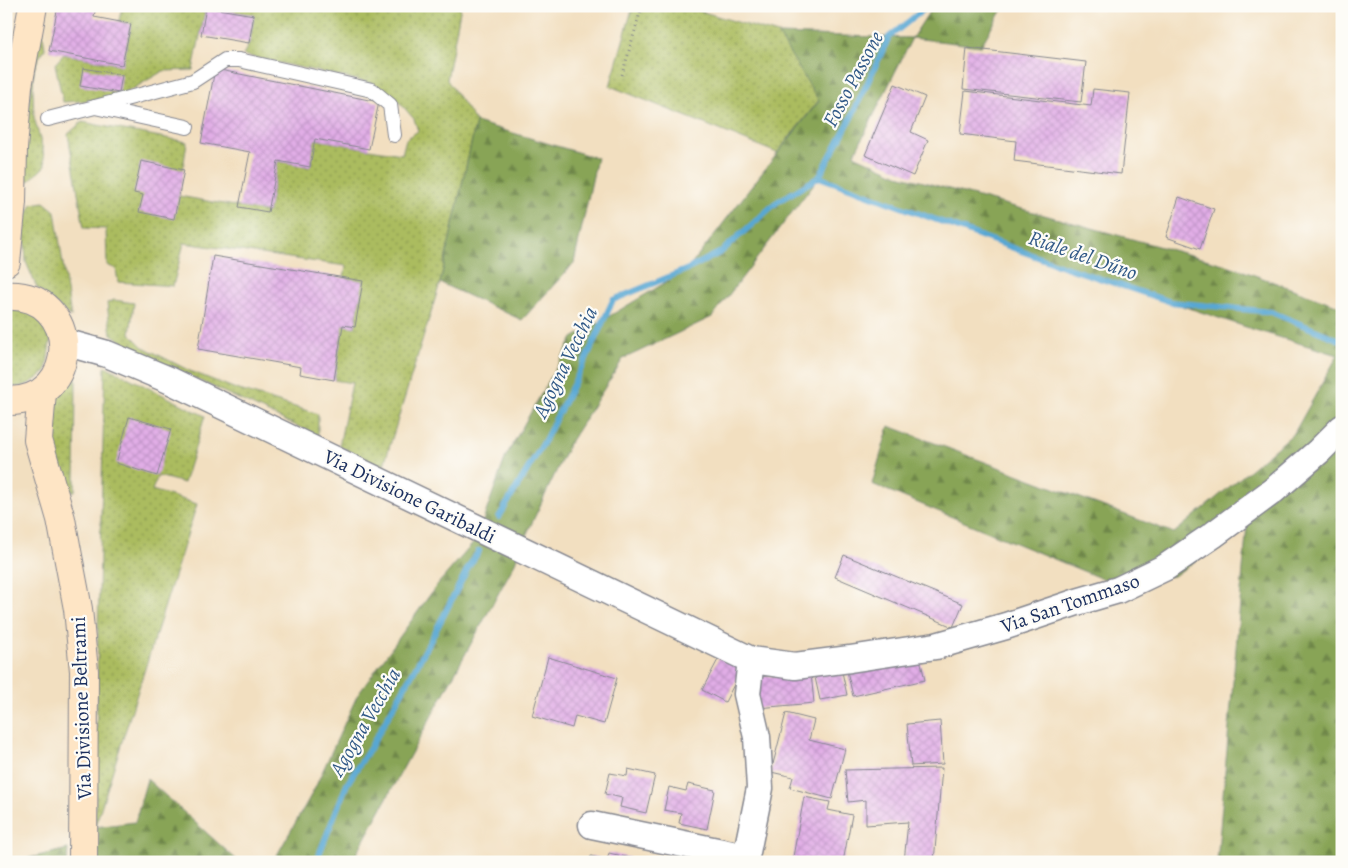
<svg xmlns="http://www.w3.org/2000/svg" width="1348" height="868" font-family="Alegreya,serif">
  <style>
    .grass { fill: url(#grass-dots); stroke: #63765e }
    .forest { fill: url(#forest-firs); stroke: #526a5a }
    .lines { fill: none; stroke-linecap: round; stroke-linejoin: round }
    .stream { stroke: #59a7d3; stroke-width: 6 }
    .building { fill: url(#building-cross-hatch) }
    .lane-casing { stroke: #86878f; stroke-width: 16 }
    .street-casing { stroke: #86878f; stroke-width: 29 }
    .secondary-casing { stroke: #86878f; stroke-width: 30 }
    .path { stroke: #86878f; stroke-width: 3; stroke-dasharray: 1 4; stroke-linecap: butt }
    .lane { stroke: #fff; stroke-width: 14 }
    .street { stroke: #fff; stroke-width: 26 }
    .secondary { stroke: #fee5c5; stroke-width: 28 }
    .labels { text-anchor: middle; stroke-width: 4.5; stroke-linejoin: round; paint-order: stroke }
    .street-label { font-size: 20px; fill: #1b2f5e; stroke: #fdfcf7 }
    .water-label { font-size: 21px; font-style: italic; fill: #315987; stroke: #fdfcf7 }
  </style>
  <defs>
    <pattern id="grass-dots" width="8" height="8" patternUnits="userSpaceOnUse" patternTransform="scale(1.25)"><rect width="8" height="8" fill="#abbc5f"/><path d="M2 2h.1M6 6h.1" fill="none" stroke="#8a9952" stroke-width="1.8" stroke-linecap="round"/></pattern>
    <pattern id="forest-firs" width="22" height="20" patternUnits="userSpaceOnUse" patternTransform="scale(1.25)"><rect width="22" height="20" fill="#88a456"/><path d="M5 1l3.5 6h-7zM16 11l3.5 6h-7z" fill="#6e864a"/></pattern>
    <pattern id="building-cross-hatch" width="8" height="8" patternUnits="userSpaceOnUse" patternTransform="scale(1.25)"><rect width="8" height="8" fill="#e1ade6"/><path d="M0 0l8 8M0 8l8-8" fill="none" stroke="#c095c8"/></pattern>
  </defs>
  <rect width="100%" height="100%" fill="#fdfcf7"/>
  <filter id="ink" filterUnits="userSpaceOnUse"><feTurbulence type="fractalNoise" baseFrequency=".02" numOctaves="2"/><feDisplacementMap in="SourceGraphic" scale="10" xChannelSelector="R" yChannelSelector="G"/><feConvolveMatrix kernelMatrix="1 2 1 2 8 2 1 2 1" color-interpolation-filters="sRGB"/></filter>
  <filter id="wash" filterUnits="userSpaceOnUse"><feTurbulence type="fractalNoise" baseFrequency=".0096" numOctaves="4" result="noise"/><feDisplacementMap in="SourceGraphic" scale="20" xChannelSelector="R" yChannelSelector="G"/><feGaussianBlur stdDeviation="1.12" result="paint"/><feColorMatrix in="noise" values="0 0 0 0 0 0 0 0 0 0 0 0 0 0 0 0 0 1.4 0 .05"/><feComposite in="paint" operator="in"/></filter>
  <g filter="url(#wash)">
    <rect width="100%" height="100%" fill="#f2dfc0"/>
    <g class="grass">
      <path d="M122,6H461L447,80L476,122L440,283L383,468L339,446L352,383L334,380L343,325L355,327L363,281L344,278L346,266L184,243L173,286L118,282L116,269L107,265L106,229L84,228L68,134L82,122L187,142L179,196L268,212L278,161L310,167L315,139L369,149L402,154L406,139L418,131L414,119L400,103L371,83L243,55L249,43L254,15L206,7L193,70L163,71L124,94L99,100L63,102L55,64L64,54L122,65L131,24L119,21Z"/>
      <path d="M633,6H683L778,34L819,100L777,153L610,86Z"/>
      <path d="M40,13L45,49L38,59L34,70L33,89L34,117L43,150L45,166L30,180L22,183V158Z"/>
      <path d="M44,202L55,211L71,317L37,288L26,262L24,231L26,216L32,204Z"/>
      <path d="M114,300L134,303L130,334L143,347L190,371L236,389L318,414V436L138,352L111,334L107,303Z"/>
      <path d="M16,310C37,314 39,320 51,336L46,372C33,381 24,390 6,386V311Z"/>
      <path d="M105,366L205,416L184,483L158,476L152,490L197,504L95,827L98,630Z"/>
      <path d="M76,378L75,491L63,492L46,429L47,408L58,389Z"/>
    </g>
    <g class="forest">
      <path d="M933,6H1004L981,46L912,38L854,155L898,175L1227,265L1342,307V862H1217L1247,524L1174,576L1105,580L872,484L889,426L1174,533L1294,433L1338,355L1252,329L1065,267L819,177L712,317L623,359L569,444L523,542L515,563L352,862H273L314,790L357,696L437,585L476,540L506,456L573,338L688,269L758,178L819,101L778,34L912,38Z"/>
      <path d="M476,122L597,158L574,263L522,320L440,283Z"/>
      <path d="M147,779L239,862H96L95,827L135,822Z"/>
      <path d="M68,849L67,862H12Z"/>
    </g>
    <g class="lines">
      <g class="stream">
        <path d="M819,177L1065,267L1171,302L1271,312L1342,341"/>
        <path d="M499,517L544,442L586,359L613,300L688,269L721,252L777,202L819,177L849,122L889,37L928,6"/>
        <path d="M316,862L347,784L370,748L402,692L434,634L469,566L479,551"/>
      </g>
    </g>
    <g id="blocks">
      <g class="building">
        <path d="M58,6H96L94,17L131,24L122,65L49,51Z"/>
        <path d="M206,7L254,15L249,43L201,35Z"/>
        <path d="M967,48L1086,62L1081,102L963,89Z"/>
        <path d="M83,68L122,75L119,93L80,86Z"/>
        <path d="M215,69L379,102L369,149L315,139L310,167L278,161L268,212L239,207L250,152L201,143Z"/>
        <path d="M895,84L925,97L911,132L928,140L913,176L865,155Z"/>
        <path d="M1093,89L1130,93L1121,174L1014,161L1016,141L960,134L965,91L1091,106Z"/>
        <path d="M141,161L184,170L174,219L139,212L143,195L134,193Z"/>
        <path d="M1179,197L1214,209L1200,249L1166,237Z"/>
        <path d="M213,256L363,281L355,327L343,325L334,380L300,374L301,367L198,349Z"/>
        <path d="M129,417L171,429L157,476L116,463Z"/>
        <path d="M844,555L963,604L953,627L835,577Z"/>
        <path d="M918,650L925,680L853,696L846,667Z"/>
        <path d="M721,654L744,665L725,702L702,690Z"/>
        <path d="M548,657L617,678L604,724L575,716L572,728L532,716Z"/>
        <path d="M841,667L847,695L820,700L814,673Z"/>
        <path d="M811,673L814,703L758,708L755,677Z"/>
        <path d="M786,713L814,720L809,740L845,749L832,799L790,788L793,777L771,772Z"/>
        <path d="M940,721L943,764L911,766L907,724Z"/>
        <path d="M942,768L934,862H904L908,822L866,825V800L848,802L845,770Z"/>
        <path d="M628,769L655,775L646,813L620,807L622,798L605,794L610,773L627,776Z"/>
        <path d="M688,784L715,790L707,829L679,823L681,813L664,810L669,787L686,791Z"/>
        <path d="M804,797L830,802L828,810L852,815L843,862H792Z"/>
        <path d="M609,853L635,859L634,862H589L591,856L607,860Z"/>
      </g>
    </g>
  </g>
  <g filter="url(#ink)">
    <use href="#blocks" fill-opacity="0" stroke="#86878f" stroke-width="1"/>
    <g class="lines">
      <g class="lane-casing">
        <g id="lane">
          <path d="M95,107L193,81L225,60H239L372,90L390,105L394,135"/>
          <path d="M48,119L95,107L187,127"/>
        </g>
      </g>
      <g class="street-casing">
        <g id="street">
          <path d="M64,342L107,354L169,380L751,660L795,666L850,659L936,646L1006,626L1077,602L1118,590L1166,567L1213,535L1274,490L1319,451L1342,428"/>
          <path d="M592,825L746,857"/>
          <path d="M745,862L760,788L757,737L747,694L751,660"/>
        </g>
      </g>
      <g class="secondary-casing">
        <g id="secondary">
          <path d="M6,262L12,202L13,149L18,86L33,6"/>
          <path d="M6,296C82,291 83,404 6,401"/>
          <path d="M42,392L38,440L61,519L78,609L84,671L83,862"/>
        </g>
      </g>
      <path class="path" d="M622,75L642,6"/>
      <use href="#lane" class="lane"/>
      <use href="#street" class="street"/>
      <use href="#secondary" class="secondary"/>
    </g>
  </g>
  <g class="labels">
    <g class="street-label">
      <text transform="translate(410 496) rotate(26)" y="7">Via Divisione Garibaldi</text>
      <text transform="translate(1070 603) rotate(-19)" y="7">Via San Tommaso</text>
      <text transform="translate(81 708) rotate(-92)" y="7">Via Divisione Beltrami</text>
    </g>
    <g class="water-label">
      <text transform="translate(853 79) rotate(-62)" y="7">Fosso Passone</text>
      <text transform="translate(1083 255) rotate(19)" y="7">Riale del Dűno</text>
      <text transform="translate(565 362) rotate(-64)" y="7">Agogna Vecchia</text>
      <text transform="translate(365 722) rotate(-60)" y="7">Agogna Vecchia</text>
    </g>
  </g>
  <rect width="1348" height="868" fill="none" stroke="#fdfcf7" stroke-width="25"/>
</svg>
